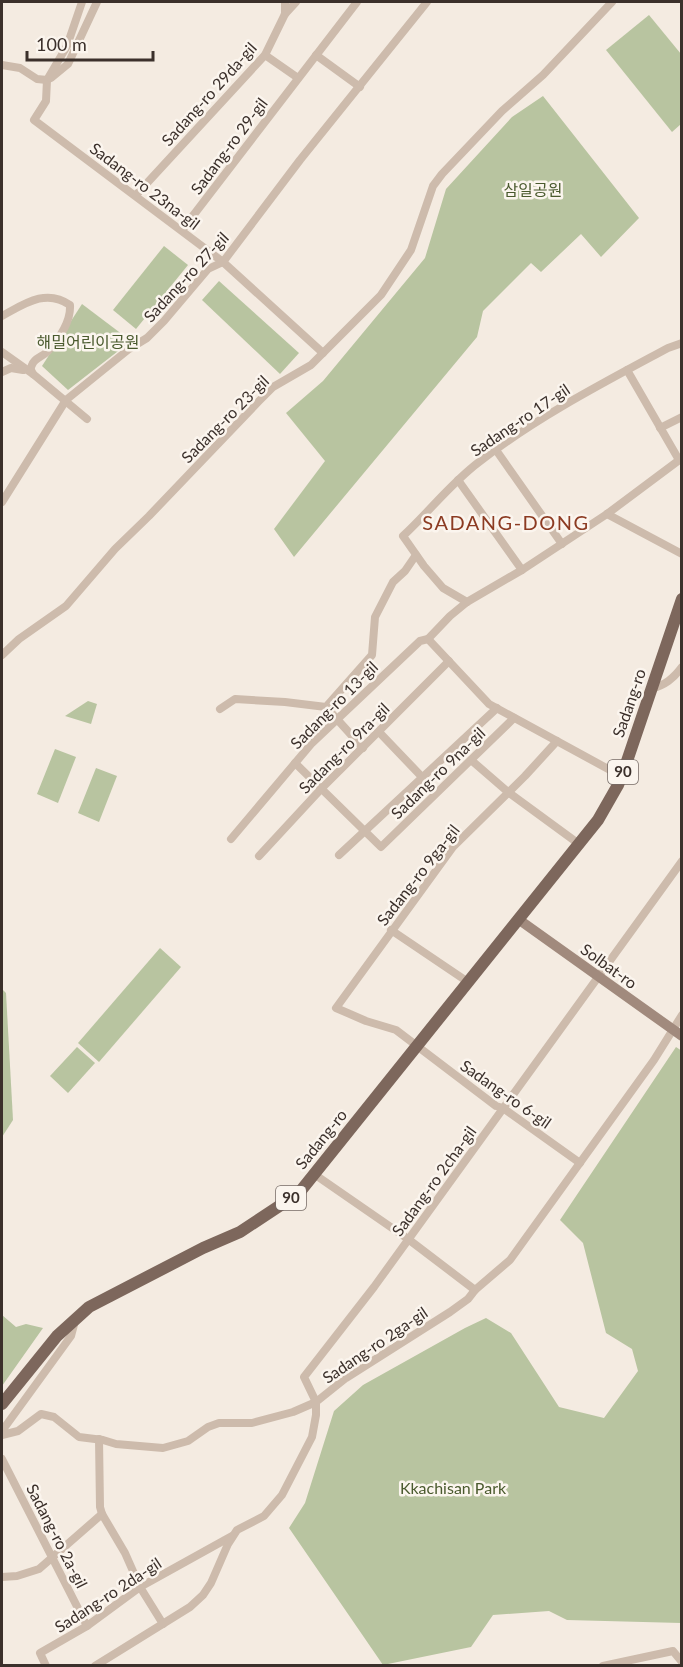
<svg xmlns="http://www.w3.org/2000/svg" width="683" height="1667" font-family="Lato,'Noto Sans KR',sans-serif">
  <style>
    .green { fill: #b8c4a0 }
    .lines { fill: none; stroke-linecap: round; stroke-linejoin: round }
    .street { stroke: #cdbbac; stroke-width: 8 }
    .secondary { stroke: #a18a7d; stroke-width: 10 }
    .primary { stroke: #7d675c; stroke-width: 12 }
    .labels { text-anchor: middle; stroke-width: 5; stroke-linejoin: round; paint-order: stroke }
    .shield { fill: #fbf5ee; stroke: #756b66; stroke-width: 1.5 }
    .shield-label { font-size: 15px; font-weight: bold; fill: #3b302b }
    .street-label { font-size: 16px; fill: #3b302b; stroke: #fbf5ee }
    .park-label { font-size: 16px; fill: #4a5a2e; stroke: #fbf5ee }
    .quarter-label { font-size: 20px; letter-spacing: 1.5px; fill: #8c3b22; stroke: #fbf5ee }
  </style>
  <rect width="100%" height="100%" fill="#f4ebe1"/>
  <g class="green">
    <path d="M649,15L681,54V124L672,132L606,50Z"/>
    <path d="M543,96L639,218L601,257L581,234L541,272L531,263L483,311L477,337L294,557L274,529L325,461L286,413L323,381L425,258L446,189L512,117Z"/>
    <path d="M164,246L188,265L136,329L113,310Z"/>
    <path d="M219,281L299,353L280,374L202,300Z"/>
    <path d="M82,304L131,341L68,390L42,366Z"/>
    <path d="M88,701L97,704L91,724L65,716Z"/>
    <path d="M55,749L76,757L58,803L37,794Z"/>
    <path d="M96,768L117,776L99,822L78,813Z"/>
    <path d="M160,948L181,967L99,1062L78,1043Z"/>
    <path d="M2,989L6,993L13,1120L2,1137Z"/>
    <path d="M77,1047L95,1063L68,1093L50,1076Z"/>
    <path d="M676,1047L682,1051L681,1623L567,1620L549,1611L493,1615L471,1647L383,1665L289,1528L305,1503L334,1411L363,1385L465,1328L486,1318L511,1333L559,1407L604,1418L638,1371L632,1349L606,1333L583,1243L560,1220Z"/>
    <path d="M2,1315L16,1327L26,1324L43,1328L2,1386Z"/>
  </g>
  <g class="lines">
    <g class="street">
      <path d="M82,2L67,46L47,80L46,101L34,120L223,262L323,353"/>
      <path d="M285,14L296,2"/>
      <path d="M265,55L298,78"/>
      <path d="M316,55L360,87"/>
      <path d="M2,65L20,68L37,79L47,80"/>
      <path d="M51,78L68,64L97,2"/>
      <path d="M136,195L265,55L285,14V2"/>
      <path d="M182,230L357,2"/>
      <path d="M2,316C24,304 46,288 70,305C71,322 59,339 47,352C42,357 34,358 32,365C30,369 31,370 33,374"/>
      <path d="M2,352L33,374L87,419"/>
      <path d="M627,370L679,460"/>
      <path d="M2,372L11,368L23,370"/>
      <path d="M660,428L682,417"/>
      <path d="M496,450L562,544"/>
      <path d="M458,480L522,570"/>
      <path d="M2,502L66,400L129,349L147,338L164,321L208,269L223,262L300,160L427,2"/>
      <path d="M607,514L682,554"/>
      <path d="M467,602L443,588L424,566L403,536C429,512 451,483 479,462C537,417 603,383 668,348L682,343"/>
      <path d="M428,639L489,704L621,776"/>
      <path d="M2,655L19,639L66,606L115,549L149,516L258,402L273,387L311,365L381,295L411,250L433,186L442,174L502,111L543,75L612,2"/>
      <path d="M651,689C665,685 673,679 682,667"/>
      <path d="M326,707L363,748"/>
      <path d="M220,709L235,699L285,702L326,707L372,655L375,617L393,582L405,571L416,555"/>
      <path d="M379,732L422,777"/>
      <path d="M557,741L525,776L453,847L336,1008L366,1021L396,1030L496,1106L503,1108L580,1163"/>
      <path d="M471,760L508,792L579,844"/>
      <path d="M295,763L381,847L514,718"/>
      <path d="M231,839L312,743L420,641L428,639L450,616L467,602L522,570L607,514L682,458"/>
      <path d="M339,855L497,708"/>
      <path d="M259,856L321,789L449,661"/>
      <path d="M391,930L468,982"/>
      <path d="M314,1174L408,1239L475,1290"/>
      <path d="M2,1431L71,1336L75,1321"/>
      <path d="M2,1435L18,1431L41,1414L54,1417L79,1437L103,1440L116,1444L163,1448L188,1441L208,1427L219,1423H252L293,1412L316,1402L346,1378L450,1312L468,1299L475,1290L510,1260L654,1060L682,1015"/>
      <path d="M99,1439L100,1507L102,1514L125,1553L140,1587L163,1624"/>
      <path d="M2,1459L87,1626"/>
      <path d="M2,1577L17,1576L39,1569L102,1514"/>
      <path d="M46,1666L40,1653L87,1626L140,1587L232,1536"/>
      <path d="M95,1666L190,1607L203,1595L211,1583L228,1544L237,1530L264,1516L282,1495L312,1437L316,1415V1402L304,1377L374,1287L682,861"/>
      <path d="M603,1666L673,1651L682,1662"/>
    </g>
    <path class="secondary" d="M518,919L682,1036"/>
    <path class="primary" d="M2,1404L57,1336L89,1307L203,1248L240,1232L299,1193L598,820L618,785L625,767L682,599"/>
  </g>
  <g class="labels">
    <g class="shield">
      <rect x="608" y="760" width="30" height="24" rx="4.5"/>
      <rect x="276" y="1186" width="30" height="24" rx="4.5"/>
    </g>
    <g class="shield-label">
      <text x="623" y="777">90</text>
      <text x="291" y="1203">90</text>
    </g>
    <g class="street-label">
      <text transform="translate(209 94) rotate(-48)" y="6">Sadang-ro 29da-gil</text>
      <text transform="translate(229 146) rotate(-53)" y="6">Sadang-ro 29-gil</text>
      <text transform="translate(145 186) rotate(37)" y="6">Sadang-ro 23na-gil</text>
      <text transform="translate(186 277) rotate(-47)" y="6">Sadang-ro 27-gil</text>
      <text transform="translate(225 419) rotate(-45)" y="6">Sadang-ro 23-gil</text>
      <text transform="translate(520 420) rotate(-34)" y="6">Sadang-ro 17-gil</text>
      <text transform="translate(629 703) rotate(-71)" y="6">Sadang-ro</text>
      <text transform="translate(334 705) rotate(-45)" y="6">Sadang-ro 13-gil</text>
      <text transform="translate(344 748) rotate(-45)" y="6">Sadang-ro 9ra-gil</text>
      <text transform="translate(438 773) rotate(-44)" y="6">Sadang-ro 9na-gil</text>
      <text transform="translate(418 875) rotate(-52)" y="6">Sadang-ro 9ga-gil</text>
      <text transform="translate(609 966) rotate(36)" y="6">Solbat-ro</text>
      <text transform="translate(506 1094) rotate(35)" y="6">Sadang-ro 6-gil</text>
      <text transform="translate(321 1139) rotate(-51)" y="6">Sadang-ro</text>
      <text transform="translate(434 1181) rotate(-54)" y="6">Sadang-ro 2cha-gil</text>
      <text transform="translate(375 1345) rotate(-34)" y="6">Sadang-ro 2ga-gil</text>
      <text transform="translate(57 1536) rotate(63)" y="6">Sadang-ro 2a-gil</text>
      <text transform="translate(108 1595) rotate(-33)" y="6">Sadang-ro 2da-gil</text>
    </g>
    <g class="park-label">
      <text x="533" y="196">삼일공원</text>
      <text x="88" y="348">해밀어린이공원</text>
      <text x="453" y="1494">Kkachisan Park</text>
    </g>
    <g class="quarter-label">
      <text x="506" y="530">SADANG-DONG</text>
    </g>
  </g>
  <rect width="683" height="1667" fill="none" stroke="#3b302b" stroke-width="6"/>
  <path d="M27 51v9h126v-9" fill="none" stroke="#3b302b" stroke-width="3"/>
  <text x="36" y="51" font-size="18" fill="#3b302b" stroke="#fbf5ee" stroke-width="4.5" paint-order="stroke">100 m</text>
</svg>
